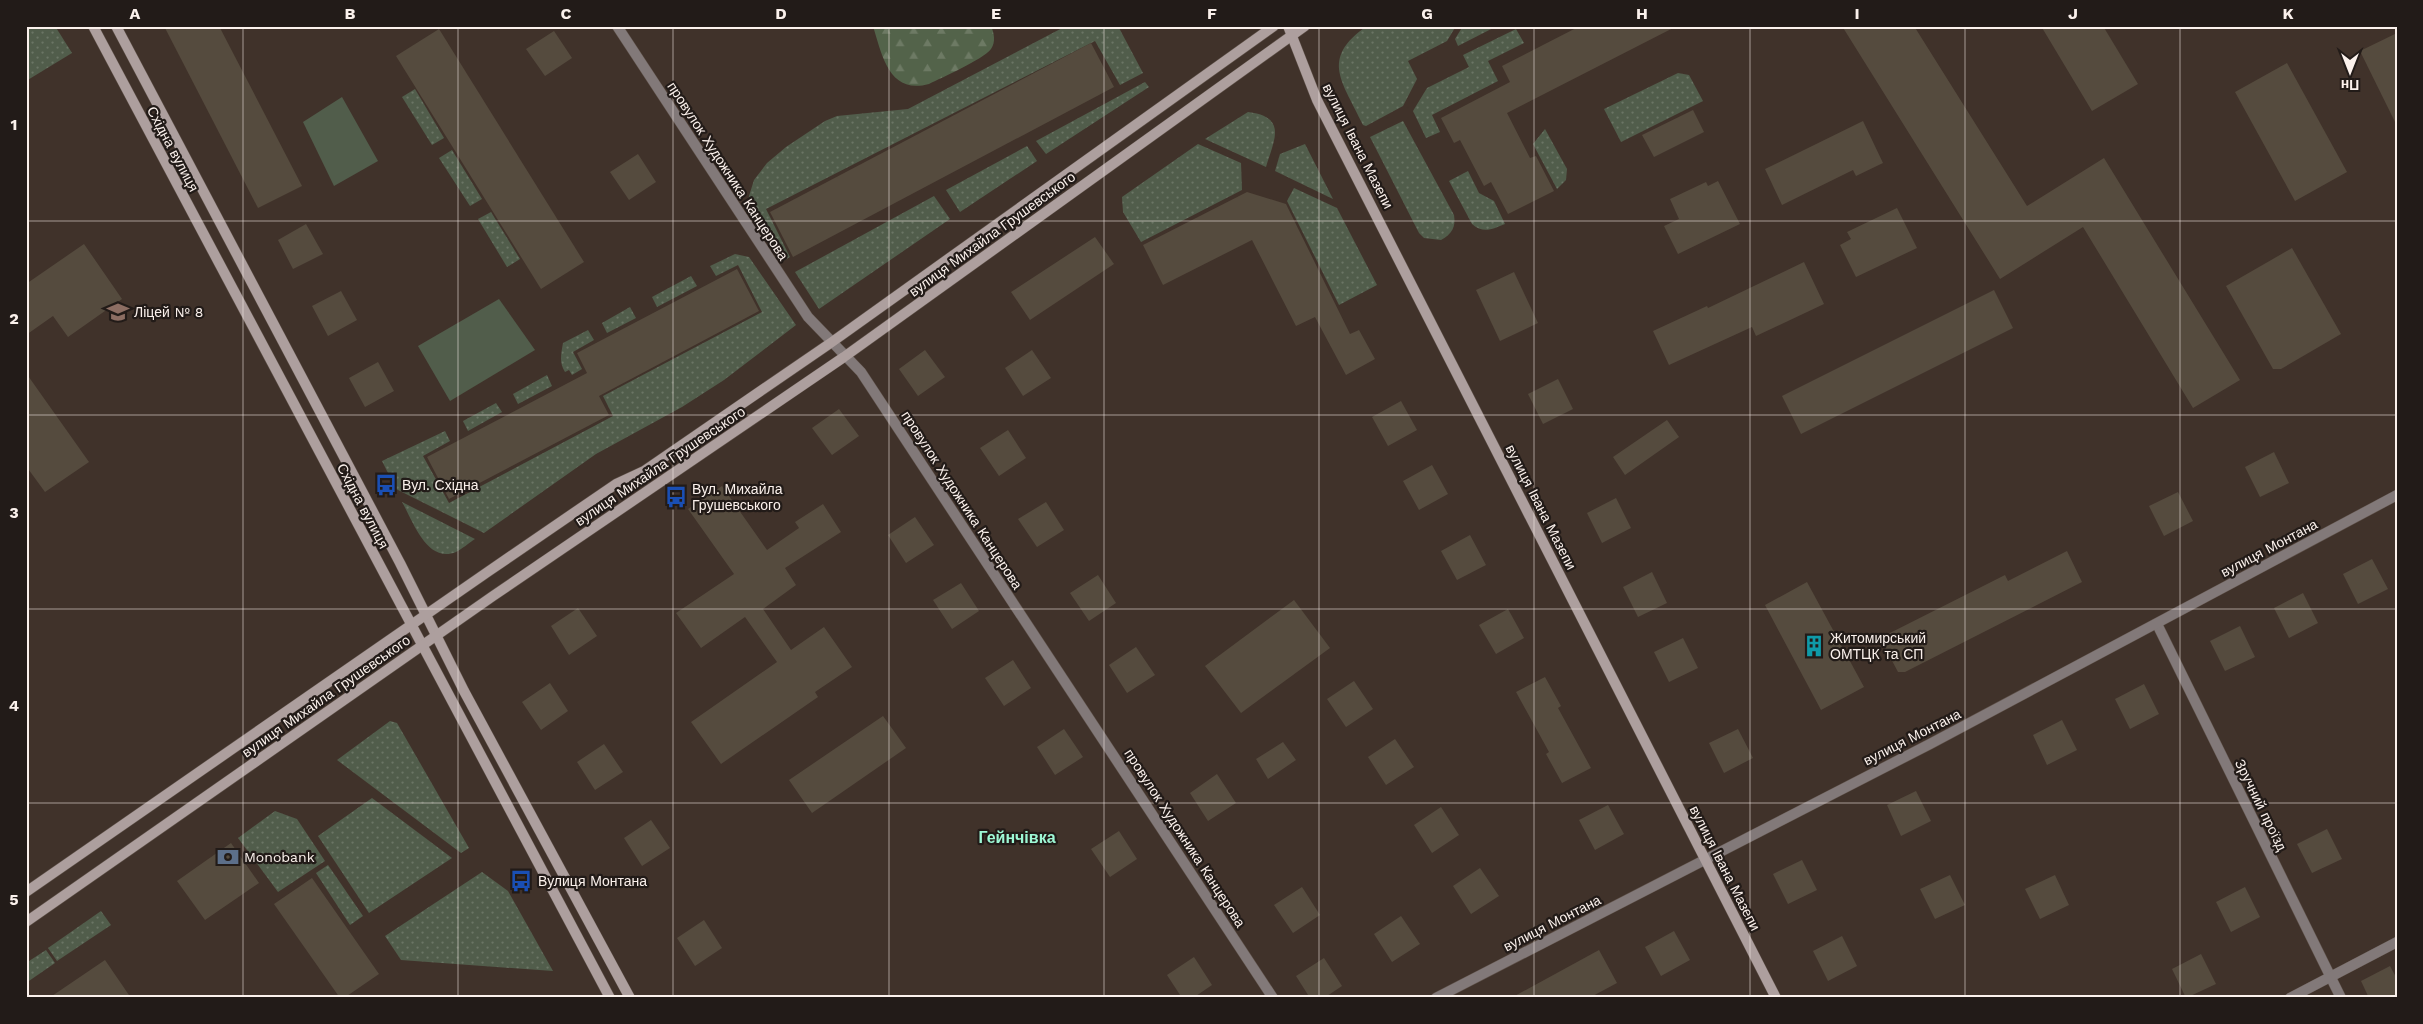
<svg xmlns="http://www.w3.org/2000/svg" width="2423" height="1024" font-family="'Work Sans',sans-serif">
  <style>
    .grass { fill: url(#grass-dots) }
    .forest { fill: url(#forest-firs) }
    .park { fill: #515d4b }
    .building { fill: #554b3e }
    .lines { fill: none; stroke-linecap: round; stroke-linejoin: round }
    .minor-casing { stroke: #5e5149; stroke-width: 11 }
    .secondary-casing { stroke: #5e5149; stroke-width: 11 }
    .minor { stroke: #827979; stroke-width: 10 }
    .secondary { stroke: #ad9f9e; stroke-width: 10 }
    .grid { fill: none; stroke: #fbf1ec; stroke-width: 1; stroke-opacity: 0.55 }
    .labels { text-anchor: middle; stroke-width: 4.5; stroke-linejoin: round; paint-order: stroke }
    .street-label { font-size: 14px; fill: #fbf1ec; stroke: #221b18 }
    .poi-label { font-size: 14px; fill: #fbf1ec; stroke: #221b18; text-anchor: start }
    .quarter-label { font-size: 16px; font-weight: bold; fill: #9ef8d5; stroke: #221b18 }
    .neatline { fill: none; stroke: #fbf1ec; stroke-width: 2 }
    .grid-label { font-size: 16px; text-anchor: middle; font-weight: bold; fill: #fbf1ec }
  </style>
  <defs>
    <pattern id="grass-dots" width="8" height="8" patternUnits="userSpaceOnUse" patternTransform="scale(1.25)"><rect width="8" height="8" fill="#515d4b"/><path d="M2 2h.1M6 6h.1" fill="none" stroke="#6b7565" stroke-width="1.8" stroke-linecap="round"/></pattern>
    <pattern id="forest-firs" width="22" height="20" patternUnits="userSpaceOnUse" patternTransform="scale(1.25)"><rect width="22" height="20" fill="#53634a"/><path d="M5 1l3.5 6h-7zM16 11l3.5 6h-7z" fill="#6d7a64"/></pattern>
  </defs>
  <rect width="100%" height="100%" fill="#40322a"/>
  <g class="grass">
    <path d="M26,26H55L72,53L26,81Z"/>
    <path d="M1066,26H1118L1143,73L1120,85L1095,41L766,209L790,257L780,263L748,209L749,196L754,180L767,163L786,147L825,121L837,116L908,109Z"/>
    <path d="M1367,26H1456L1447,41L1408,61L1417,79L1403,106L1366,126L1363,125C1343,82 1319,59 1367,26Z"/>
    <path d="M1463,26H1497L1458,46L1455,39Z"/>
    <path d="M1516,29L1524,43L1488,61L1498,81L1432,115L1440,132L1426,138L1413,111L1427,88L1469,67L1463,55Z"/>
    <path d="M1678,73L1689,75L1703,101L1621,142L1604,109Z"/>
    <path d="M1145,82L1149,87L1046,154L1036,141Z"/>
    <path d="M415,89L444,138L432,145L402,97Z"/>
    <path d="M1248,112C1288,117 1274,140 1266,167L1205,139Z"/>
    <path d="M1403,121L1454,215C1456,227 1452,234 1441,240L1424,238L1419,233L1370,137Z"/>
    <path d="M1545,129L1567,169L1566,180L1557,189L1533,144Z"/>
    <path d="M1198,144L1241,163L1242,190L1141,242L1123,212L1122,197Z"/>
    <path d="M1305,144L1333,199L1275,171L1280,154Z"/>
    <path d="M1027,146L1037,161L960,212L946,190Z"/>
    <path d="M452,150L482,199L470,206L439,158Z"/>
    <path d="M1468,171L1479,193L1494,201L1505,224C1493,229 1483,234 1472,224L1449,181Z"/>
    <path d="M1294,188L1337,208L1377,285L1339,305L1287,201Z"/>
    <path d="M934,196L950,219L819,309L795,272Z"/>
    <path d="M491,212L520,259L507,267L478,219Z"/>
    <path d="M735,254L749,257L796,325L724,380L682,407L596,454L484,533L396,489L382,461L445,431L450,441L423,456L449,503L613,416L603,396L762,312L738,265L716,276L710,266Z"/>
    <path d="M691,276L697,286L657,307L652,297Z"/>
    <path d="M630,307L636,318L607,333L602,323Z"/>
    <path d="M588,330L594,340L573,352L582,369L572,375L569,370L565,372C559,363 561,354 563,343Z"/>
    <path d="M547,375L552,386L518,404L513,394Z"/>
    <path d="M496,403L502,412L468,431L463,421Z"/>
    <path d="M402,502L475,539C469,543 462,549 456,552C427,564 413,521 402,502Z"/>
    <path d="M390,721L397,723L469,848L461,853L337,760Z"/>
    <path d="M372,798L452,858L369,913L318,836Z"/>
    <path d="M275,811L297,819L325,861L278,892L238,838Z"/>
    <path d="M328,865L363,916L350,925L316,873Z"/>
    <path d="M482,872L508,891L553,971L401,960L385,936Z"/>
    <path d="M101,911L111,925L57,961L48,948Z"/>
    <path d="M46,950L55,963L26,983V963Z"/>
  </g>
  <path class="forest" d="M873,26H991C994,33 996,42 991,49C982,60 943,77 929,84C889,95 882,55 873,26Z"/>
  <g class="park">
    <path d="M342,97L378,161L334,186L303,122Z"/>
    <path d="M499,299L535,350L450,401L418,346Z"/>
  </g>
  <g class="building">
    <path d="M164,26H219L302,186L258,208Z"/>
    <path d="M1580,26H1677L1507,113L1530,158L1536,156L1554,191L1508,214L1491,182L1484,186L1460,140L1454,143L1441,118L1510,82L1502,66Z"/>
    <path d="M1842,26H1914L2027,206L2104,158L2240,380L2193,408L2083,227L2000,279Z"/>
    <path d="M2041,26H2103L2138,84L2092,111Z"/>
    <path d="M439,29L584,262L541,289L396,56Z"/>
    <path d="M554,31L572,58L545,76L526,49Z"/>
    <path d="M2397,33V126L2360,51Z"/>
    <path d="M1091,43L1114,87L793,257L770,212Z"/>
    <path d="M2287,63L2347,172L2295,201L2235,92Z"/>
    <path d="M1693,110L1704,132L1654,157L1642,135Z"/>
    <path d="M1863,121L1883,163L1856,176L1853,170L1782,205L1765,169Z"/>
    <path d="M638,154L656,182L629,200L610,172Z"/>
    <path d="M1718,181L1740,224L1678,254L1664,226L1679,219L1670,199L1706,182L1708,186Z"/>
    <path d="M1247,192L1286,204L1350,334L1359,330L1375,359L1346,375L1315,317L1296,326L1252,240L1163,285L1143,245Z"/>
    <path d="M1897,208L1917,248L1856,277L1840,245L1851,239L1847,232Z"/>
    <path d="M306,224L323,254L293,269L278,240Z"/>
    <path d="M1095,237L1114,264L1030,320L1011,292Z"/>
    <path d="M84,244L122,299L68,337L53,316L26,335V284Z"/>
    <path d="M2292,248L2341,334L2281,369H2273L2226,286Z"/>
    <path d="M1804,262L1824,304L1756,336L1752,327L1669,365L1653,331L1707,306L1708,308Z"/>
    <path d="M737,269L759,311L599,396L609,415L449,499L427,457L587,373L577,353Z"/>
    <path d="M1514,272L1538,323L1500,341L1476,290Z"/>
    <path d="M1994,290L2013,328L1801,434L1782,396Z"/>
    <path d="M341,291L357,320L328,336L312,306Z"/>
    <path d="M925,350L945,377L918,396L899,369Z"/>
    <path d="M1032,350L1051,378L1023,396L1005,368Z"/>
    <path d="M378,362L394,391L365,407L349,378Z"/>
    <path d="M26,373L89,462L45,492L26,466Z"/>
    <path d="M1558,379L1573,409L1543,424L1528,394Z"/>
    <path d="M1401,401L1417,430L1388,446L1372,417Z"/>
    <path d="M839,409L859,436L832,455L812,428Z"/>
    <path d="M1667,420L1679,437L1625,475L1613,457Z"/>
    <path d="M1008,430L1026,458L999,476L980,448Z"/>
    <path d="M2274,452L2289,483L2260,497L2245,467Z"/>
    <path d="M1432,465L1448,494L1419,510L1403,481Z"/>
    <path d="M722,486L767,550L799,528L795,522L823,504L841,532L785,568L796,585L763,609L791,650L824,627L852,667L815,692L818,697L721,764L691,722L777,662L745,617L701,648L676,613L734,574L688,509Z"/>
    <path d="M2178,492L2193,521L2164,536L2149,506Z"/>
    <path d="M1616,498L1631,528L1602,543L1587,513Z"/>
    <path d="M1046,502L1064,530L1037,547L1018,519Z"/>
    <path d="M915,517L934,545L906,563L888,535Z"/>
    <path d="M1470,535L1486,565L1457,580L1441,551Z"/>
    <path d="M2067,551L2082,582L1905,672H1898L1880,638L2005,575L2008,581Z"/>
    <path d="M2372,559L2388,589L2358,604L2343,574Z"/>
    <path d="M1652,572L1667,603L1638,617L1623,587Z"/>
    <path d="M1098,575L1116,603L1089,621L1070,593Z"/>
    <path d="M1807,582L1864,687L1821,710L1765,605Z"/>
    <path d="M961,583L979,611L952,629L933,600Z"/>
    <path d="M2303,593L2318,623L2289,638L2274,608Z"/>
    <path d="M1294,600L1330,648L1241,713L1205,666Z"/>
    <path d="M578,608L597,636L569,655L551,626Z"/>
    <path d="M1508,609L1524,638L1496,654L1479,625Z"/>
    <path d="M2240,626L2255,657L2225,671L2210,641Z"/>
    <path d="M1683,638L1698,668L1669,682L1654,652Z"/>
    <path d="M1136,647L1155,675L1127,693L1109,665Z"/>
    <path d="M1013,660L1031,688L1004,706L985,678Z"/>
    <path d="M1545,677L1561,706L1558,708L1591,768L1562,783L1546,754L1549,752L1516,692Z"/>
    <path d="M1354,681L1373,709L1346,727L1327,699Z"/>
    <path d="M550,683L568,711L541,730L522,702Z"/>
    <path d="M2144,684L2159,714L2130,729L2115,699Z"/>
    <path d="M883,716L906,748L812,813L789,780Z"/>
    <path d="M2062,720L2077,750L2047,765L2033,735Z"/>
    <path d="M1064,729L1083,757L1055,775L1037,747Z"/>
    <path d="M1738,729L1753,758L1724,773L1709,743Z"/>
    <path d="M1395,739L1414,767L1386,785L1368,757Z"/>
    <path d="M1283,742L1296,760L1268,779L1256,759Z"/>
    <path d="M604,744L623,772L595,790L577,762Z"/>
    <path d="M1217,774L1236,803L1208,821L1190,793Z"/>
    <path d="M1916,791L1931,821L1901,836L1887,805Z"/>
    <path d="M1608,805L1624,834L1595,850L1579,820Z"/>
    <path d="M1441,807L1459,835L1432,853L1414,825Z"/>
    <path d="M651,820L670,848L642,866L624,838Z"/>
    <path d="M2327,829L2342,859L2312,873L2297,844Z"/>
    <path d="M1119,831L1137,859L1110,877L1091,849Z"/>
    <path d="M231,843L259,883L205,920L177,881Z"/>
    <path d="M1802,860L1817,890L1788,904L1773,874Z"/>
    <path d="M1480,868L1499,896L1471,914L1453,886Z"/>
    <path d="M1950,875L1965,905L1935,919L1920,889Z"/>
    <path d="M2055,875L2069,905L2040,919L2025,889Z"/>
    <path d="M312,878L379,974L344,998H340L274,904Z"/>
    <path d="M1302,887L1320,915L1293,933L1274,905Z"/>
    <path d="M2245,887L2260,917L2231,932L2216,902Z"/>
    <path d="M1401,916L1420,944L1392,962L1374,934Z"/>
    <path d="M704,920L722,948L695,966L677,938Z"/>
    <path d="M1674,931L1690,960L1661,976L1645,947Z"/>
    <path d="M1842,936L1857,966L1828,981L1813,951Z"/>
    <path d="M1599,950L1617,983L1589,998H1511Z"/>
    <path d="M2201,954L2216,984L2186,998L2172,969Z"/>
    <path d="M1194,957L1212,985L1193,998H1182L1167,975Z"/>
    <path d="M1324,958L1342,986L1324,998H1310L1296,976Z"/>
    <path d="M105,960L131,998H49Z"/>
    <path d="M2390,966L2397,979V998H2369L2361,981Z"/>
  </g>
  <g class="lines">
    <g class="minor-casing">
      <g id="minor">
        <path d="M617,26L808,317L861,372L1273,998"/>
        <path d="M2157,624L2341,998"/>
        <path d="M1436,998L1930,744L2397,495"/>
        <path d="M2290,998L2397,942"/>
      </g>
    </g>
    <g class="secondary-casing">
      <g id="secondary">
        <path d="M93,26L610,998"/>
        <path d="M116,26L400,563L464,691L630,998"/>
        <path d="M1288,26L1317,100L1776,998"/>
        <path d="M26,892L489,571L616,484L644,471L832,342L1274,26"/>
        <path d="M26,922L493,596L844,357L1305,26"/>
      </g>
    </g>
    <use href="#minor" class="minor"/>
    <use href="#secondary" class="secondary"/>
  </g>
  <path class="grid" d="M243,26V998M458,26V998M673,26V998M889,26V998M1104,26V998M1319,26V998M1534,26V998M1750,26V998M1965,26V998M2180,26V998M26,221H2397M26,415H2397M26,609H2397M26,803H2397"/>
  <defs>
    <g id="school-bare" transform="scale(1.725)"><path d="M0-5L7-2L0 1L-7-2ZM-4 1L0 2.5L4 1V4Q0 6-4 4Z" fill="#8d6e63" stroke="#221b18" stroke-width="2.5" paint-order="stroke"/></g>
    <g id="bus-bare" transform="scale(1.725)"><path d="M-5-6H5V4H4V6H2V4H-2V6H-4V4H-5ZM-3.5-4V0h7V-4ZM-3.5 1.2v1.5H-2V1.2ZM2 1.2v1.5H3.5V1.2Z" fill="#1a4fb4" stroke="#221b18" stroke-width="2.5" paint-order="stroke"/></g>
    <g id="building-bare" transform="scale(1.725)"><path d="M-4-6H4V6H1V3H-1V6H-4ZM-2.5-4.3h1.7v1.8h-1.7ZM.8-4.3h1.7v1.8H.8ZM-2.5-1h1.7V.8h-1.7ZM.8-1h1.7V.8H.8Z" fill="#0f9aa8" stroke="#221b18" stroke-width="2.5" paint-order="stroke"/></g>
    <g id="bank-bare" transform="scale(1.725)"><path d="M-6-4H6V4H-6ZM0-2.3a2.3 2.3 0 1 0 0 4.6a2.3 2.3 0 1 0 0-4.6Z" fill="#5c6f8a" stroke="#221b18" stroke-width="2.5" paint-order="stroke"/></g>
  </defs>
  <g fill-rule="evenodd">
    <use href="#school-bare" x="118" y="312"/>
    <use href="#bus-bare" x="386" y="485"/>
    <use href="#bus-bare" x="676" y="497"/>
    <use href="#building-bare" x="1814" y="646"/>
    <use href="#bank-bare" x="228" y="857"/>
    <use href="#bus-bare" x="521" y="881"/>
  </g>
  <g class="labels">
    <g class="street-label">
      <text transform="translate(1358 146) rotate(63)" y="5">вулиця Івана Мазепи</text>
      <text transform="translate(173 149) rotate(62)" y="5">Східна вулиця</text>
      <text transform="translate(728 171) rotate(57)" y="5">провулок Художника Канцерова</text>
      <text transform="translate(992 234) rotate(-36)" y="5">вулиця Михайла Грушевського</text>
      <text transform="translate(660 466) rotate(-34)" y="5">вулиця Михайла Грушевського</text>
      <text transform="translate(962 500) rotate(57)" y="5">провулок Художника Канцерова</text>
      <text transform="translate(363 506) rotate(62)" y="5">Східна вулиця</text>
      <text transform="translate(1541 507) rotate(63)" y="5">вулиця Івана Мазепи</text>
      <text transform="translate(2269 548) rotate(-28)" y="5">вулиця Монтана</text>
      <text transform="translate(326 696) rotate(-35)" y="5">вулиця Михайла Грушевського</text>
      <text transform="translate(1912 737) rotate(-27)" y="5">вулиця Монтана</text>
      <text transform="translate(2261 805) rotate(64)" y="5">Зручний проїзд</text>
      <text transform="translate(1185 838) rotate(57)" y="5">провулок Художника Канцерова</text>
      <text transform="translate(1725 868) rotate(63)" y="5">вулиця Івана Мазепи</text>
      <text transform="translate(1552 923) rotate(-27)" y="5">вулиця Монтана</text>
    </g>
    <g class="poi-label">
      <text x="134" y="317">Ліцей № 8</text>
      <text x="402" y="490">Вул. Східна</text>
      <text x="692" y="494">Вул. Михайла<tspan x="692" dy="16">Грушевського</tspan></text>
      <text x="1830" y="643">Житомирський<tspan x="1830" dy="16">ОМТЦК та СП</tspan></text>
      <text x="244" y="862">Monobank</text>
      <text x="538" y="886">Вулиця Монтана</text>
    </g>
    <g class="quarter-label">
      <text x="1017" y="843">Гейнчівка</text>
    </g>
  </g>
  <rect width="2423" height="1024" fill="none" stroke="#221b18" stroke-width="55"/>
  <g transform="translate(2350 72) rotate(180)" stroke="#221b18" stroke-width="4" paint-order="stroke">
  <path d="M0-4L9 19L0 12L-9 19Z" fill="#fbf1ec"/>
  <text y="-8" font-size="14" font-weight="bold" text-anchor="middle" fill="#fbf1ec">Пн</text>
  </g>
  <rect x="28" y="28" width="2368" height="968" class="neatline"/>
  <g class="grid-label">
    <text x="135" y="19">A</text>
    <text x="350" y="19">B</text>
    <text x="566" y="19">C</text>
    <text x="781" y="19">D</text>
    <text x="996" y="19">E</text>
    <text x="1212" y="19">F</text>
    <text x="1427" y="19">G</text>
    <text x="1642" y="19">H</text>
    <text x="1857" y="19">I</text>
    <text x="2073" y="19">J</text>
    <text x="2288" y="19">K</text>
    <text x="14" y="130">1</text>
    <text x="14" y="324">2</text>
    <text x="14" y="518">3</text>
    <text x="14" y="711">4</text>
    <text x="14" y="905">5</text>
  </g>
</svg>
